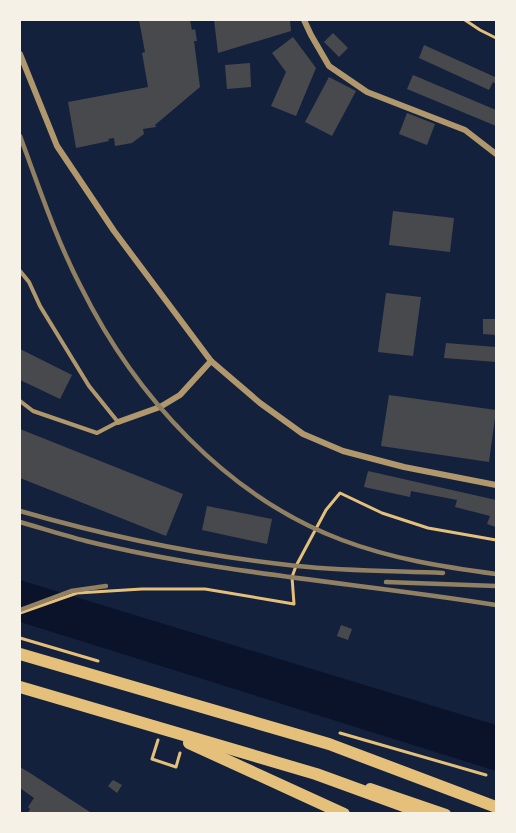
<svg xmlns="http://www.w3.org/2000/svg" width="516" height="833" font-family="Spectral,serif">
  <style>
    .water { fill: #0b132b }
    .building { fill: #48494c }
    .lines { fill: none; stroke-linecap: round; stroke-linejoin: round }
    .path { stroke: #e5c07b; stroke-width: 3 }
    .service { stroke: #b1986c; stroke-width: 4 }
    .minor { stroke: #b1986c; stroke-width: 6 }
    .secondary { stroke: #e5c07b; stroke-width: 10 }
    .primary { stroke: #e5c07b; stroke-width: 12 }
    .rail { stroke: #918062; stroke-width: 4.5 }
  </style>
  <rect width="100%" height="100%" fill="#14213d"/>
  <path class="water" d="M20,580L496,725V771L20,622Z"/>
  <g class="building">
    <path d="M139,20H190L192,30L195,29L197,41H194L200,87L155,125L156,127L143,129L144,134L132,143L115,146L114,138L108,139L109,141L76,148L68,102L148,87L142,53L145,52Z"/>
    <path d="M214,20H290L291,31L218,53Z"/>
    <path d="M333,33L348,48L339,57L324,42Z"/>
    <path d="M293,37L316,68L296,116L271,106L286,72L272,53Z"/>
    <path d="M424,45L495,77L496,73V84L493,82L489,90L419,58Z"/>
    <path d="M250,63L251,87L227,89L225,65Z"/>
    <path d="M413,75L496,110V126L407,89Z"/>
    <path d="M329,77L356,91L332,136L305,122Z"/>
    <path d="M407,113L435,124L427,145L399,134Z"/>
    <path d="M393,211L454,218L450,252L389,245Z"/>
    <path d="M386,293L421,297L413,356L378,352Z"/>
    <path d="M483,319H496V335L483,334Z"/>
    <path d="M446,343L496,347V362L444,358Z"/>
    <path d="M20,349L72,375L60,399L20,380Z"/>
    <path d="M389,395L496,410L489,462L381,446Z"/>
    <path d="M20,429L183,494L166,536L20,478Z"/>
    <path d="M368,471L496,500V527L487,524L490,516L455,507L457,500L411,491L410,497L364,487Z"/>
    <path d="M207,506L272,519L267,544L202,530Z"/>
    <path d="M341,625L352,629L348,640L337,636Z"/>
    <path d="M20,767L30,773L93,814H27L30,809L28,807L34,798L20,788Z"/>
    <path d="M113,780L122,785L117,793L108,786Z"/>
  </g>
  <g class="lines">
    <g class="path">
      <path d="M465,20L480,30L496,38"/>
      <path d="M20,613L77,593L142,589H205L294,604L292,577L296,566L326,510L340,493L382,513L428,528L496,540"/>
      <path d="M20,638L98,661"/>
      <path d="M340,733L486,775"/>
      <path d="M158,740L152,759L176,767L180,753"/>
    </g>
    <path class="service" d="M20,271L29,282L40,306L89,386L118,422L97,433L33,411L20,401"/>
    <g class="minor">
      <path d="M304,20L311,35L329,66L367,92L465,130L496,154"/>
      <path d="M20,54L57,146L114,231L211,361L260,403L303,434L343,451L404,467L496,485"/>
      <path d="M118,422L160,407L180,395L211,361"/>
    </g>
    <path class="secondary" d="M370,788L446,814"/>
    <g class="primary">
      <path d="M20,654L329,744L496,807"/>
      <path d="M20,687L316,774L426,814"/>
      <path d="M189,743L344,814"/>
    </g>
    <g class="rail">
      <path d="M20,136C39,187 56,239 81,287C135,396 227,497 342,540C392,559 444,567 496,574"/>
      <path d="M20,511C110,537 203,556 297,566C345,571 394,571 443,573"/>
      <path d="M20,522C41,528 63,535 86,541C220,574 360,583 496,605"/>
      <path d="M386,582L496,586"/>
      <path d="M20,610L71,591L106,586"/>
    </g>
  </g>
  <rect width="516" height="833" fill="none" stroke="#f6f1e7" stroke-width="42"/>
</svg>
